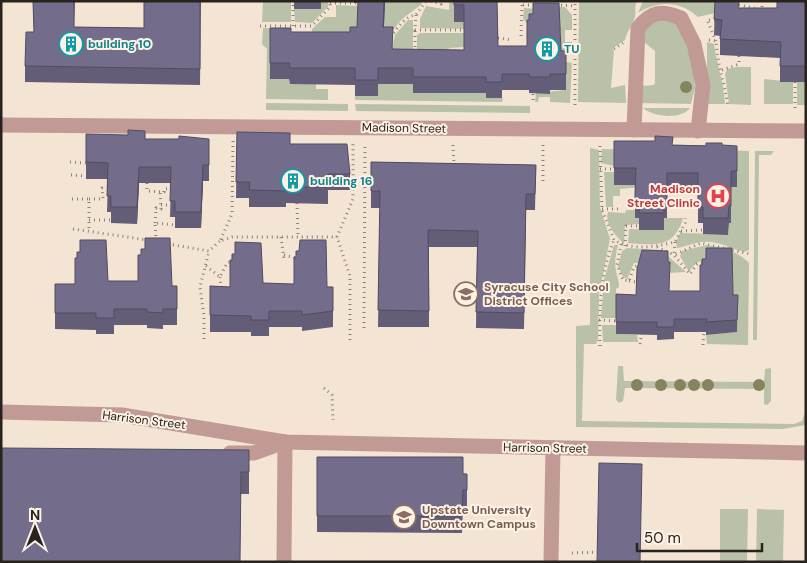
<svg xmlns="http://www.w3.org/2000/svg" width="807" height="563" font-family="'DM Sans',sans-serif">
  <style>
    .green { fill: #b9c2a8 }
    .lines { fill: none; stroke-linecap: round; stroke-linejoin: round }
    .path { stroke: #8b8176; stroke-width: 3; stroke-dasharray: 1 4; stroke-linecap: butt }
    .minor { stroke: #c29a95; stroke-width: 15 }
    .tree { fill: #84845f }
    .wall { fill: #645d78 }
    .shaded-wall { fill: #514c61 }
    .building { fill: #746c8b; stroke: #514c61 }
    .labels { text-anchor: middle; stroke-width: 4; stroke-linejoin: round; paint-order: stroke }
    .culture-label { font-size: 12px; font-weight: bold; fill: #0d838f; stroke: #fef2e5; text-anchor: start }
    .street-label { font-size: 12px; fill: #29231d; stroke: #fef2e5 }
    .health-label { font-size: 12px; font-weight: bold; fill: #be3a42; stroke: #fef2e5; text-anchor: end }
    .education-label { font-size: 12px; font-weight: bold; fill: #785e54; stroke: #fef2e5; text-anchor: start }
  </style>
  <rect width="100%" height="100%" fill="#f3e4d4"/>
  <g class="green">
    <path d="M263,1H291V22H262Z"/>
    <path d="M320,1H328V7L312,23L295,22L294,9H320Z"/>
    <path d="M386,1H420L422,4L402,19L393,30H383L384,3Z"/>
    <path d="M449,1H455L469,22V29L420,28V19L426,6L449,10Z"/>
    <path d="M579,1H637C634,7 636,11 635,17C633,24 627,31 625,40L612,49L614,50L611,88L625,85L626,103L578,102Z"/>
    <path d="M643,1H715V13L698,17C680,1 659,0 638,13Z"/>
    <path d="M336,5L358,6L357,43L312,38V29L325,17H336Z"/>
    <path d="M538,7H565L572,15V30H565V42H572V50H565L566,62L572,63L570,103L550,102V97H539L538,102H535L536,93L566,90L561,67V31L530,26L523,19L524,8L538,9Z"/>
    <path d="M662,19L674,21L681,29L694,68L695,88L691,104L640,103L642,86L654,85L655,82V51L644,42L645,28L652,22Z"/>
    <path d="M408,20H413V93H486V98H503L502,102L355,100V96L378,84H392L393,44L395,35Z"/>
    <path d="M263,28L286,29L270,79H289L290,84H316V89H328V100L266,99L267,49L262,44Z"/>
    <path d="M420,33H466L464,47L450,48L417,61V35Z"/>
    <path d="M707,42L714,44C717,65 724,83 725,104H707Z"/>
    <path d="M737,67H751V105L729,104L725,74L727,69Z"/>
    <path d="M764,79L793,82V104H764Z"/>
    <rect x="797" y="82" width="9" height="23"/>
    <path d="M266,103L348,104V111L266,110Z"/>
    <path d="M355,104L530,106V113L356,111Z"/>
    <path d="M643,108H690C681,120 653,117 643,108Z"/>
    <path d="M590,148L599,150L600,207L610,239L599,294L598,340L596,344H584L582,421L794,424L802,421L805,413L806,370V425L783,429L576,427V326L590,325Z"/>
    <path d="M602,149L639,150L614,157V166L601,163Z"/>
    <path d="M707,150L749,151V250L744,252C731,248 715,240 701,242C693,243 685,247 677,248L676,242L680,233L728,234L729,223L731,222V187Z"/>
    <path d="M755,151H774L771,155H759L757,340H753Z"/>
    <path d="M604,172H614V185H641V187L620,189V196H613V207H606Z"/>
    <path d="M626,210H635V218H639V224L625,225L624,244C616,236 604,223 608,212L625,213Z"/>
    <path d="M664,218H683C674,249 655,245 628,243L629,229L664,230Z"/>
    <path d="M614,245H618C616,253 614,263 616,271C617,277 619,280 619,287L616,289V318H601L604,280Z"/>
    <path d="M707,245C722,248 738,251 749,263L748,345L707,344L706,335L737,332L738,308H733V272C714,267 702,250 689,272L680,256L682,251Z"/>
    <path d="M627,248L661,250L686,272L668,273L642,263H634L627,279L623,277L618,266L622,251Z"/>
    <path d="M602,325H616V334L637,335L638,342H603Z"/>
    <path d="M618,366H623L624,381L764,382L765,369L771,368V401L767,405L764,404V389L625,388L623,401L619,403L616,400Z"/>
    <path d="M720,509H748L747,562H720Z"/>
    <path d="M757,509L784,510L783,562H756Z"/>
  </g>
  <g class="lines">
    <g class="path">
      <path d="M431,1L441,4V1"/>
      <path d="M522,1V5H538"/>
      <path d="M762,1V10"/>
      <path d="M330,3H358"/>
      <path d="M556,5L575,6"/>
      <path d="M739,5L758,9"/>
      <path d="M416,15L415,30H468"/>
      <path d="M715,20H707L716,41"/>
      <path d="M260,26H312L330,7V1"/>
      <path d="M293,26V1"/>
      <path d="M521,36L522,5"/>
      <path d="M391,37C397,28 405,16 416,15L426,1"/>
      <path d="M498,38L512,40"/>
      <path d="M709,40L716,41C717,63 725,84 728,107"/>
      <path d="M614,49L623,43"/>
      <path d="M415,52V30"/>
      <path d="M722,70L739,64V56"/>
      <path d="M795,82V108"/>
      <path d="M533,94V104"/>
      <path d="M575,105V1"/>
      <path d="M233,141L232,214L220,241L232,237H337"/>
      <path d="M453,145L454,166"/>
      <path d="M543,145V181"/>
      <path d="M600,146L602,210L614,240C633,251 654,247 675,242L685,223V218"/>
      <path d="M70,162L86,163"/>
      <path d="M600,169H614"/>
      <path d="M71,175L86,176"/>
      <path d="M147,183V191L164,192V189L173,188"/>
      <path d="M72,199H89V231"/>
      <path d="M89,199H103L102,188L110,187V185"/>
      <path d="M297,203L298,237"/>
      <path d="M161,205H171"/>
      <path d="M602,209H618"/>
      <path d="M89,220H111"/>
      <path d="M155,223L156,208L161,209L160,192"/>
      <path d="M73,229L147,240"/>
      <path d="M681,231L703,230"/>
      <path d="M281,237L284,259"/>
      <path d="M156,241L155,223L175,225"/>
      <path d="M675,242L674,255L701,243L750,254"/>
      <path d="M168,244L209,251L220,241"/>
      <path d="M621,244L617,265L623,280L629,281L634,267L640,265"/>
      <path d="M625,246L626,226H639"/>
      <path d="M657,247L674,255L690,274L697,264L705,262"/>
      <path d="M284,255L296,258"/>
      <path d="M206,266L220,277L227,263L234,261"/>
      <path d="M220,277L221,289"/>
      <path d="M629,281L637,282"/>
      <path d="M599,320L616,321"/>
      <path d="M364,328L365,143"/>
      <path d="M204,339V316L200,287L209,251"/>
      <path d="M350,340V276L337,237L353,199V143"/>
      <path d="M640,344L642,332"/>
      <path d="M703,345L704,332"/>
      <path d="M600,346C599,309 600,274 614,240"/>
      <path d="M324,388L332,395L333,420"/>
      <path d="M572,553L598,552"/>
    </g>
    <g class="minor">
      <path d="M1,125L806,131"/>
      <path d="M634,130L638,28C652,11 661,10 681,18L694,44L703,85L698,131"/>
      <path d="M1,412L122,415L285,442L806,453"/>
      <path d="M230,453H254L285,442"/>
      <path d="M284,562L285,442"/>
      <path d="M551,562L553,448"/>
    </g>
  </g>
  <g class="tree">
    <circle cx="686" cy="87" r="6"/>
    <circle cx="637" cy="385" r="6"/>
    <circle cx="661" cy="385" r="6"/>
    <circle cx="680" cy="385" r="6"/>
    <circle cx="694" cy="385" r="6"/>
    <circle cx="708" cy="385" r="6"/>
    <circle cx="759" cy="385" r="6"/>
  </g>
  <g class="wall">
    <path d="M33,1H75L74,27L144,28L201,1L200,85L25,82V66L34,32Z"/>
    <rect x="294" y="1" width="27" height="8"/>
    <path d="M354,1H385L384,27L393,49L464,50V22H454V1H497L498,46L566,51V90H550V94L529,93V90H502V98H486V93H413V84H378V96H355V85L290,84L289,79H270V28L291,32H350L357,27L358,3H354Z"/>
    <path d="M715,1L739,8H777L806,4V82H780V58L720,55V36L714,35Z"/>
    <path d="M237,132L290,144L350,174V190H328V204L286,203V207H249V198H236Z"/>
    <path d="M86,134L145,139H209V181H203L201,228H175V217H170L171,183H139L137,224L111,223V212H107L108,179H86Z"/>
    <path d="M614,141L673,145L737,146V187H731V223H729L728,235L703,234V223H698V189H667V218H664V230H639V218H635V185H614Z"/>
    <path d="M371,162L536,165L535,210H526L524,329L476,328L477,247H429V327H378L380,208H371Z"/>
    <path d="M141,255L172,286H177V325H163V329L147,328V325H114V334H96V330L55,329V284H75L108,281H138Z"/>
    <path d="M668,262L669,291L738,295L737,332L706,335V332H674V339L657,340V335L616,334V294L636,295Z"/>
    <path d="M263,283L333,287V327L302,331V327H269V336H251V332H210V286L230,287Z"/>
    <path d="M249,450V494H241L1,562Z"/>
    <path d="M317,457L467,474V506H463L462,533L317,532Z"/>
  </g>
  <g class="shaded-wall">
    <path d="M384,1H385L383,44V27Z"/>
    <path d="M203,165V181L201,228V212Z"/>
    <path d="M139,167V183L137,224V207Z"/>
  </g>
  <g class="building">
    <path d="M33,1H74V27L144,28V1H200V69L25,66L26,32H34Z"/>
    <path d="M358,1H384L383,27H393L392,49L464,50V5H454V1H497L498,46H527V20H529V14H533V3H559L561,51H566V74H550V77H529V74H502V82H486V77H413V68H378V80H355V68H290L289,63H270V28H291V32H350V27H357Z"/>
    <path d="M715,1H739L738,8H777V1H805V4H806V66H780L781,42L720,39L722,20L714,19Z"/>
    <path d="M128,130L145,131V139H179V136L209,139V165H203L201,212H175V201H170L171,167H139L137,207H111V196H107L108,163L86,162V134L128,135Z"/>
    <path d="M237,132L290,133V144H347L350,174H328V187H286V191L249,190L250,182H236Z"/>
    <path d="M655,136L673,137L672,145L706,146V143H722V145L737,146V171H731V206H729L728,218H703V207H698V173H667V202H664V213H639V202H635V194L636,168H614V141H655Z"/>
    <path d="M371,162L536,165L535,194H526L524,313L476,312L478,231L428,230L429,311L378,310L380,191H371Z"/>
    <path d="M145,238H170L172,286H177V309H163V313L147,312V309H114V318H96V313H55V284H75V258H77V252H80V240H106L108,281H138V255H141V249H145Z"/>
    <path d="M300,240H326L327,287H333V311L302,315V311H269V320H251V316L210,315V286L230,287V260H232V254H235V242L261,243L263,283L294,284V257H296V251H299Z"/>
    <path d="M706,248H732L733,295H738L737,320L706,322L707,319H674V327H657V322H616V294L636,295L637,269L642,250L668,251V262H670L669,291H700V265H702V259H706Z"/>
    <path d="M1,448L249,450V472H241L240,562H1Z"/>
    <path d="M317,457H463V474H467V490H463L462,516H317Z"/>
    <path d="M599,463L642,464L640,562H597Z"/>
  </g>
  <defs>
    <g id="building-ring" transform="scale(1.25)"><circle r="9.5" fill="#fef2e5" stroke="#0f9aa8" stroke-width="1.5"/><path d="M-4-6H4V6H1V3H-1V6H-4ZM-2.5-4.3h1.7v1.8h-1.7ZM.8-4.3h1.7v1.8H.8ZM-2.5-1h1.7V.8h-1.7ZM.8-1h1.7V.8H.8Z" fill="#0f9aa8"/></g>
    <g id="hospital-ring" transform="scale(1.25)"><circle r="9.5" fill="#fef2e5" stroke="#e0444e" stroke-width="1.5"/><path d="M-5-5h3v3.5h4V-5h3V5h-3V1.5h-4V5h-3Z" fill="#e0444e"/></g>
    <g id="school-ring" transform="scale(1.25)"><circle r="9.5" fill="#fef2e5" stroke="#8d6e63" stroke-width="1.5"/><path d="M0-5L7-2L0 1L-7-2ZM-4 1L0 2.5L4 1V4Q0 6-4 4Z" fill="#8d6e63"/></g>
    <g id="university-ring" transform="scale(1.25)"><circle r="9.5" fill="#fef2e5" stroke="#8d6e63" stroke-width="1.5"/><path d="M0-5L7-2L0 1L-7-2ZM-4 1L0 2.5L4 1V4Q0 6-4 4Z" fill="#8d6e63"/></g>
  </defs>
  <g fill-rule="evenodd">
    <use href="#building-ring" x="71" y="44"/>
    <use href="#building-ring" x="547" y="49"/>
    <use href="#building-ring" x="293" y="181"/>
    <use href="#hospital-ring" x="718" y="196"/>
    <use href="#school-ring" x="466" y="294"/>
    <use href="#university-ring" x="404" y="517"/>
  </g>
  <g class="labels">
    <g class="culture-label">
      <text x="88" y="48">building 10</text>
      <text x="564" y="53">TU</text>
      <text x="310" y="185">building 16</text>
    </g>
    <g class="street-label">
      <text transform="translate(404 128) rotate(1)" y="4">Madison Street</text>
      <text transform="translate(144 420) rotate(7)" y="4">Harrison Street</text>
      <text transform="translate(545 448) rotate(1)" y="4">Harrison Street</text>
    </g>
    <g class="health-label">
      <text x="700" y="193">Madison<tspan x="700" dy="14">Street Clinic</tspan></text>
    </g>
    <g class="education-label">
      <text x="484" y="291">Syracuse City School<tspan x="484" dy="14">District Offices</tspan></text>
      <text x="422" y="514">Upstate University<tspan x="422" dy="14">Downtown Campus</tspan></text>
    </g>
  </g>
  <rect width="807" height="563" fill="none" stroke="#29231d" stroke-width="5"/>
  <g transform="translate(35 528)" stroke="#fef2e5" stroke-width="4" paint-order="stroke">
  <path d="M0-4L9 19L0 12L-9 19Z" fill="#29231d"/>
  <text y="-8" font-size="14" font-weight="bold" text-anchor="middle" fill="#29231d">N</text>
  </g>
  <path d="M637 543v8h125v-8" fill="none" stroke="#29231d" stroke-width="2.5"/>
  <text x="644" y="543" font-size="15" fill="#29231d" stroke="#fef2e5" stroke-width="4" paint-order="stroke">50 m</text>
</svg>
